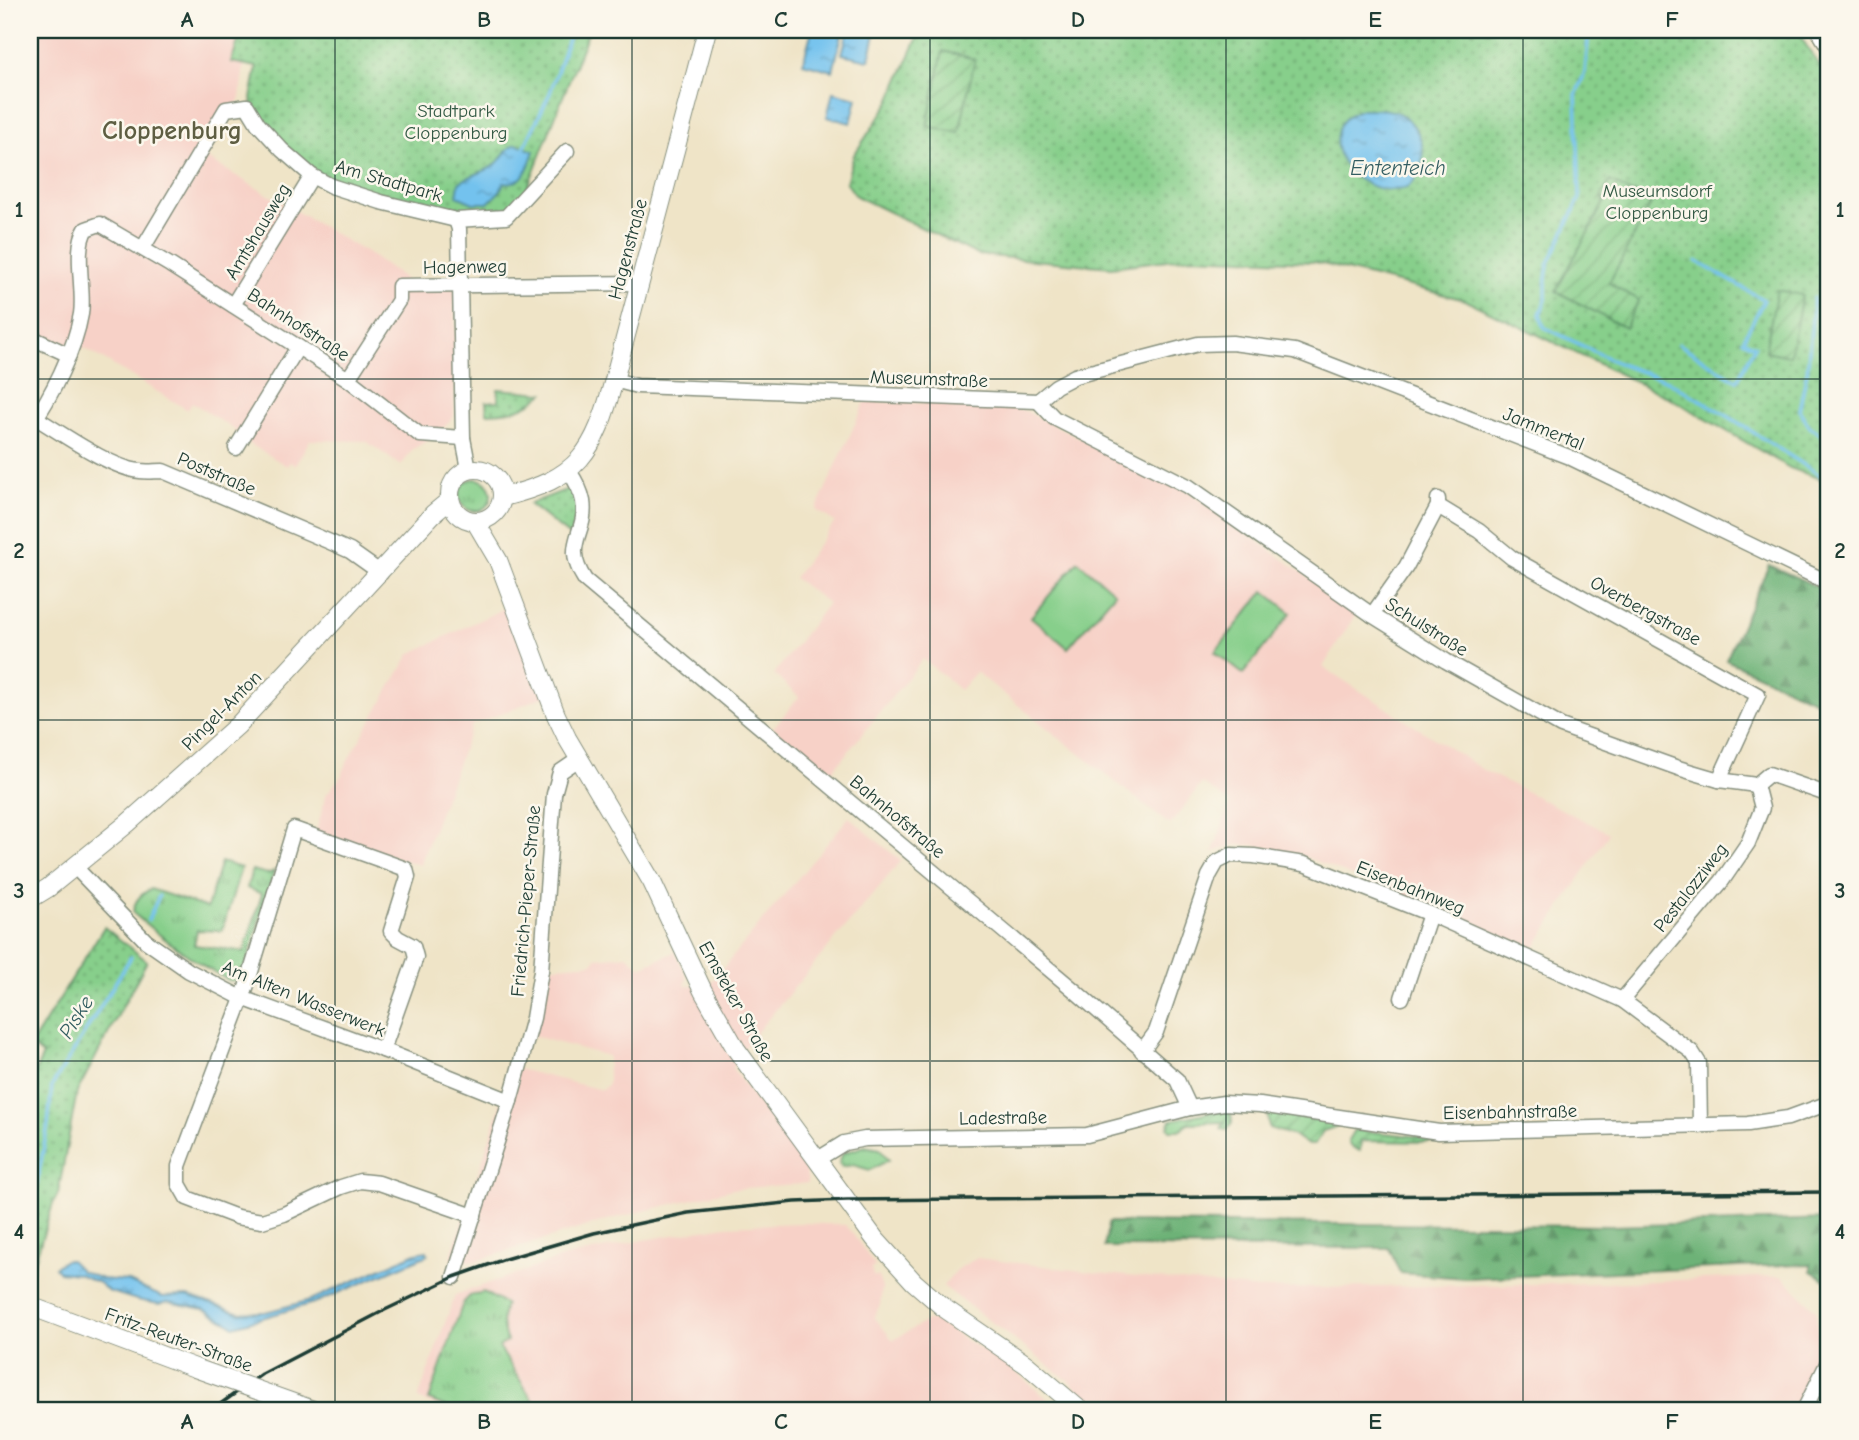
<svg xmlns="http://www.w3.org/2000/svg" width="1859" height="1440" font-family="'Comic Neue',sans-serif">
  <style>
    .built { fill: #f7d1c7 }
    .grass { fill: url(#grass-tufts); stroke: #538660; stroke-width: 2 }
    .forest { fill: url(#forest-firs); stroke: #467856; stroke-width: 2 }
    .park { fill: url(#park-dots); stroke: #538660; stroke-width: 2 }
    .garden { fill: url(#garden-furrows); stroke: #538660; stroke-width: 2 }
    .pitch { fill: #87cf8b; stroke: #538660; stroke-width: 2 }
    .water { fill: url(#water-ripples); stroke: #498091; stroke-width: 2 }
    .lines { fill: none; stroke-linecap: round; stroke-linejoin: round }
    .stream { stroke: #73c2ee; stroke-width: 3.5 }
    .minor-casing { stroke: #87907e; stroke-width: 17 }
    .tertiary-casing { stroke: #87907e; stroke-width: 20 }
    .minor { stroke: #fff; stroke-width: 14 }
    .tertiary { stroke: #fff; stroke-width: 18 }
    .rail { stroke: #1f3d34; stroke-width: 3.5 }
    .tertiary-bridge-casing { stroke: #87907e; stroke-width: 20; stroke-linecap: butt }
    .tertiary-bridge { stroke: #fff; stroke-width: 18 }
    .grid { fill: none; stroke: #1f3d34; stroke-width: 2; stroke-opacity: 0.55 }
    .labels { text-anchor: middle; stroke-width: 5; stroke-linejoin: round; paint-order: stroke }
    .park-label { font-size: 19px; fill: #345a45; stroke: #fbf7ec }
    .street-label { font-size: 19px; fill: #1f3d34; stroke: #fbf7ec }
    .water-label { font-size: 21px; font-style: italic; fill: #345e62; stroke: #fbf7ec }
    .district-label { font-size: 26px; font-weight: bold; fill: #5e5e42; stroke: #fbf7ec }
    .neatline { fill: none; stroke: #1f3d34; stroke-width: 2.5 }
    .grid-label { font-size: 23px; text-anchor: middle; font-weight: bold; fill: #1f3d34 }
  </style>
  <defs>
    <pattern id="grass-tufts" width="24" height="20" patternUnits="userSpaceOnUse" patternTransform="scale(1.75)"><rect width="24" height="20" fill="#87cf8b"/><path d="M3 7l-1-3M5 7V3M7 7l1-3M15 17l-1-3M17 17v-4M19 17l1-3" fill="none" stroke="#6ea972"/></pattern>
    <pattern id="forest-firs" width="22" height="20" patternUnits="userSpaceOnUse" patternTransform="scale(1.75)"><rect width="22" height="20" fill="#6db277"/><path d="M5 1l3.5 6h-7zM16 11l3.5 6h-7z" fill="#599262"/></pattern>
    <pattern id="park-dots" width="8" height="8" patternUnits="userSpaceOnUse" patternTransform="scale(1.75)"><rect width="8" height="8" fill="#87cf8b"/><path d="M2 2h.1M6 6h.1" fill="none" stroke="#6ea972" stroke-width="1.8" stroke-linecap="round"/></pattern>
    <pattern id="garden-furrows" width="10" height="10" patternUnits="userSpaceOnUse" patternTransform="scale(1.75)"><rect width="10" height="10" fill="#87cf8b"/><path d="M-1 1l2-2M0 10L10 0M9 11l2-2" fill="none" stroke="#6ea972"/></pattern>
    <pattern id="water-ripples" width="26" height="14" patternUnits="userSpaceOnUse" patternTransform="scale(1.75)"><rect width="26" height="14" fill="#73c2ee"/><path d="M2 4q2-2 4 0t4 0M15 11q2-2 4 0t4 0" fill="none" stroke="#5e9fc2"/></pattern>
  </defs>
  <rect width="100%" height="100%" fill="#fbf7ec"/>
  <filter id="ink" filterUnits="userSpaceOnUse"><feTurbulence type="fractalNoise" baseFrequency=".0143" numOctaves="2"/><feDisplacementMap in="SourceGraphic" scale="14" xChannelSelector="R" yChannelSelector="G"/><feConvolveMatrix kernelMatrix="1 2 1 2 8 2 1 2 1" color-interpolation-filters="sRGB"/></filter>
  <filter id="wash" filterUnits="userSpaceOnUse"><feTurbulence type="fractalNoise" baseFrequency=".00686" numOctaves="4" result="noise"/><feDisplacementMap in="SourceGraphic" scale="28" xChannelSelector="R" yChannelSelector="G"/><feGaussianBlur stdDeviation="1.57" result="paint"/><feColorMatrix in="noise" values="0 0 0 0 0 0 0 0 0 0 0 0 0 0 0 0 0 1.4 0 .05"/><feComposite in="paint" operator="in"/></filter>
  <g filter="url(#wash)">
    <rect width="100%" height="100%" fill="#efe4c7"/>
    <g class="built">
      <path d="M30,30H242L232,61L244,65L240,98L206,158L367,253L401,276L411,287L455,289L454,416L437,435L413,449L401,466L366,441L310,440L295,465L290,462L287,466L235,435L236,431L192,402L188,410L86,349L67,345L30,329Z"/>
      <path d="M865,402L1002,405L1025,411L1186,490L1357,612L1323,667L1483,770L1609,833L1533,950L1306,857L1253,845H1234L1213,852L1230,803L1202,783L1170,825L976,672L960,690L923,659L829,775L773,728L799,697L774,674L828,603L794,578L835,522L816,510Z"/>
      <path d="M519,601L552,693L472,725L420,865L316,832L326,795L342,775L348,760L410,654Z"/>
      <path d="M849,817L901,861L746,1045L732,1068L805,1167L808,1183L733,1189L607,1220L476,1261L450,1259L499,1110L510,1067L602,1090L608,1084V1056L533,1036L545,967L593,963L596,958L627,955L641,967L675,952L687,977L685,986L710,984Z"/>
      <path d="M802,1223L845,1225L853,1234L875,1266L871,1269L874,1277L878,1276L882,1288L880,1305L874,1317L893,1340L927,1321H935L1008,1366L1061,1410H446L418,1399L455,1295L565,1257L644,1240L726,1226Z"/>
      <path d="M976,1258L1107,1274L1261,1289L1603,1283L1782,1276L1816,1310L1817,1328L1827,1343L1794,1410H1099L1069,1381L943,1286L956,1270Z"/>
    </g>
    <g class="grass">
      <circle cx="475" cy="495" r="16"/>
      <path d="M221,862L241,868L222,931L197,930L194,945L244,952L262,894L247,888L252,870L268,874L274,871L245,969L235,981H230C194,962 163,939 133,913C134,901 140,894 151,889L207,908Z"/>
      <path d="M865,1146L880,1149L889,1160L870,1170L853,1165L842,1167L839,1163L843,1153Z"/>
      <path d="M483,1292L505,1304C501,1318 501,1328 507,1341L499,1347L539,1410H454L429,1400L463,1303L470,1296Z"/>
    </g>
    <g class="forest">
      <path d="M1769,565L1829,592V707L1726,660Z"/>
      <path d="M1829,1219V1282L1811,1271V1264L1465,1278L1400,1273L1389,1248L1104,1247L1109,1222L1611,1226Z"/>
    </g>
    <g class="park">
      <path d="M242,30H589L525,194L512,211L449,213L349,187L320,174L296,157L255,116L251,98L257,67L231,62Z"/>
      <path d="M921,30H1796L1829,80V482L1790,468L1672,399L1465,300L1315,262L1191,257L1111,267L978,255L856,196L846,182L854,155L890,101Z"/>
      <path d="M498,389L544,393C524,410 512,412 487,413L486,402L498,401Z"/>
      <path d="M568,489C585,500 575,521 571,537L529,504Z"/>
      <path d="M104,927L147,961L77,1092L58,1194L53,1204L30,1276V1083L43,1055L31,1045Z"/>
    </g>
    <g class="garden">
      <path d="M943,51L975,59L959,133L927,126Z"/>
      <path d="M1610,181L1651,204L1609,283L1639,300L1625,328L1556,291L1605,201L1601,197Z"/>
      <path d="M1777,290L1802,295L1790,356L1765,351Z"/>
      <path d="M1224,1109L1231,1113L1232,1123L1227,1130L1221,1129L1225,1122L1188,1123L1181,1130H1170L1168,1127L1171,1120Z"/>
      <path d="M1267,1111L1336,1123L1338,1126L1323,1131L1314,1145H1308L1295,1136L1269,1128Z"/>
      <path d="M1354,1130L1432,1138L1435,1142L1361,1141L1360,1151L1350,1146L1348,1140Z"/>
    </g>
    <g class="pitch">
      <path d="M1078,561L1115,593L1068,648L1031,617Z"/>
      <path d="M1264,591L1291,613L1243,674L1215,652Z"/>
    </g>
    <g class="water">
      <path d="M812,30H843L833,71L803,63Z"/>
      <path d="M848,30L863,32L864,30H876L869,60L842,54Z"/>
      <path d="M833,92L857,98L851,123L827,117Z"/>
      <path d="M1362,109C1373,109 1389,108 1400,114C1428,130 1430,169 1407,188C1351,203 1306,128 1362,109Z"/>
      <path d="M516,144L534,151C528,167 525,186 504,182L500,191L488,203H473L457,196L459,183C469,175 489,171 496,164C504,157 504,149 516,144Z"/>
      <path d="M427,1251L428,1255L317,1302L234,1326L204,1309L168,1302L159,1304L137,1300L108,1291L99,1283L78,1274L59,1272L55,1267L65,1260H70L81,1271L102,1279L127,1281L162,1297L187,1296L240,1313L266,1312L311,1300L416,1253Z"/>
    </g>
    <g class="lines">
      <g class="stream">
        <path d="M1589,30L1585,72L1576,95L1580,198L1548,265L1546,278V300L1540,314L1544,327L1622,365L1668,381L1731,418L1829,481"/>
        <path d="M524,148L550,93L571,30"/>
        <path d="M1814,298L1807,372L1799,410L1810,427L1829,440"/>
        <path d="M1679,344L1737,381L1755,346L1743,340L1764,300L1696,261"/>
        <path d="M148,920L159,896"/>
        <path d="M30,1219L48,1125L52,1086L131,957"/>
        <path d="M228,1410L238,1404"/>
      </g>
    </g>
  </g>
  <g filter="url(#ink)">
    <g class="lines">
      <g class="minor-casing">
        <g id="minor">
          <path d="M1818,30L1829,48"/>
          <path d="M456,220L459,229L463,438L469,469"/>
          <path d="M143,248L226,109L247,106L258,124L282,150L312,176L331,186L381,202L456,220L506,217L567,151"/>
          <path d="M233,305L312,176"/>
          <path d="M30,337L69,355"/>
          <path d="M348,379L399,300V286L639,283"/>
          <path d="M614,380L637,386L1038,401L1056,386L1075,376L1198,344L1232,343L1295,351L1569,457L1829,583"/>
          <path d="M1038,401L1054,418L1188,486L1372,615L1446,661L1561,726L1678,768L1719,780L1756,785L1769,774L1829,795"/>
          <path d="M36,418C63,434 110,468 140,471C147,472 155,471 163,471L330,542L350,551L381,573"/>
          <path d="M30,427C51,397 75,350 81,314C85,290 73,249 86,229L100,224L170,265L348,379L420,435L463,438"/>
          <path d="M236,448L298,347"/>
          <path d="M569,471C575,480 581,490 583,501C588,534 561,543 585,580L1074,990L1177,1080L1190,1108"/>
          <path d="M1438,506L1479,531L1512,558L1758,695L1719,780"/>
          <path d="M1372,615L1406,567L1438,506V499"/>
          <path d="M75,867L146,941L189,971L242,998L383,1050L510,1101"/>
          <path d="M1402,998L1430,914"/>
          <path d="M1622,1000L1722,881L1748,843L1762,808L1756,785"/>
          <path d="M383,1050L416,957L413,946L398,938L391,931L408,877L406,869L294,829L246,988L179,1166V1184L187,1198L237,1217L262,1221L284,1214L341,1187L360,1181L379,1183L474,1216"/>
          <path d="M1142,1051L1156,1032L1209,876L1217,862L1231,855L1254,856L1304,864L1430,914L1622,1000L1692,1052L1699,1063L1700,1126"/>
          <path d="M818,1159L844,1143L865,1139L1087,1135L1190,1108L1224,1103L1260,1105L1439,1132L1748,1124L1788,1118L1829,1103"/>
          <path d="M454,1277L510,1101L533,1018L541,971L554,794L560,772L579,759"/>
          <path d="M1804,1410L1829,1360"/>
        </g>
      </g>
      <g class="tertiary-casing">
        <g id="tertiary">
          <circle cx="476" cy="495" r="26"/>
          <path d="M503,497C580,478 594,453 614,380L707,30"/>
          <path d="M475,521L498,560L556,715L567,738L652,882L703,991L736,1049L875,1239L914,1282L944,1308L1027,1365L1080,1410"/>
          <path d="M30,899L48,888L128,823L238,725L433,514L450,500"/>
          <path d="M30,1306L195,1368"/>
        </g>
      </g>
      <use href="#minor" class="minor"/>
      <use href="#tertiary" class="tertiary"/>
      <path class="rail" d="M212,1410L262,1374L385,1310L454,1277L505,1259L594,1233L688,1213L795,1202L847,1200L1829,1192"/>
      <g class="tertiary-bridge-casing">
        <path id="tertiary-bridge" d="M195,1368L313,1410"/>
      </g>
      <use href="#tertiary-bridge" class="tertiary-bridge"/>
    </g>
  </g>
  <path class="grid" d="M335,30V1410M632,30V1410M930,30V1410M1226,30V1410M1523,30V1410M30,379H1829M30,720H1829M30,1061H1829"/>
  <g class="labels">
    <g class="park-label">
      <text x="456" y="117">Stadtpark<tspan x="456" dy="22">Cloppenburg</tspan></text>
      <text x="1657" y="197">Museumsdorf<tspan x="1657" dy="22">Cloppenburg</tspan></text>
    </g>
    <g class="street-label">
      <text transform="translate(389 180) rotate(16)" y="7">Am Stadtpark</text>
      <text transform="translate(257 231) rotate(-59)" y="7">Amtshausweg</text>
      <text transform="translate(627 249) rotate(-75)" y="7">Hagenstraße</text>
      <text transform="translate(465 266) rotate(-1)" y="7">Hagenweg</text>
      <text transform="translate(299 324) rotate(33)" y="7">Bahnhofstraße</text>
      <text transform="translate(929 378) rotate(2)" y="7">Museumstraße</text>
      <text transform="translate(1544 428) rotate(22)" y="7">Jammertal</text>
      <text transform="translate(217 473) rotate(23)" y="7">Poststraße</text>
      <text transform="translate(1646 610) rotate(29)" y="7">Overbergstraße</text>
      <text transform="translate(1427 626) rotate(32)" y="7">Schulstraße</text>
      <text transform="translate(221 710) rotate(-45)" y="7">Pingel-Anton</text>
      <text transform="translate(898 816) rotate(40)" y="7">Bahnhofstraße</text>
      <text transform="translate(1411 887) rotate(22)" y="7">Eisenbahnweg</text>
      <text transform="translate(1690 887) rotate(-52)" y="7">Pestalozziweg</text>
      <text transform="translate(525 901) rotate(-85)" y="7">Friedrich-Pieper-Straße</text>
      <text transform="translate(304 998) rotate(22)" y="7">Am Alten Wasserwerk</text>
      <text transform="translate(737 1001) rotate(61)" y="7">Emsteker Straße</text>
      <text transform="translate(1510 1111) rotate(-1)" y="7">Eisenbahnstraße</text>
      <text transform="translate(1003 1117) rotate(-1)" y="7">Ladestraße</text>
      <text transform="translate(179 1339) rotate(20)" y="7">Fritz-Reuter-Straße</text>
    </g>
    <g class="water-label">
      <text x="1398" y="175">Ententeich</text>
      <text transform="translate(76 1017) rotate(-58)" y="7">Piske</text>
    </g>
    <g class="district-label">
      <text x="172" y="139">Cloppenburg</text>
    </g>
  </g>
  <rect width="1859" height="1440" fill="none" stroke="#fbf7ec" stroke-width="77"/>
  <rect x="38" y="38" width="1782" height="1364" class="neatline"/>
  <g class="grid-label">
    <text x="187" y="27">A</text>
    <text x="484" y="27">B</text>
    <text x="781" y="27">C</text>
    <text x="1078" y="27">D</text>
    <text x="1375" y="27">E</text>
    <text x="1672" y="27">F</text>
    <text x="19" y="217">1</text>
    <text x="1840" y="217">1</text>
    <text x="19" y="558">2</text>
    <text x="1840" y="558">2</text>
    <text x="19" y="898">3</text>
    <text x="1840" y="898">3</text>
    <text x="19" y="1239">4</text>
    <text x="1840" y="1239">4</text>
    <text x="187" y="1429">A</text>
    <text x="484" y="1429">B</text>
    <text x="781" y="1429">C</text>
    <text x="1078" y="1429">D</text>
    <text x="1375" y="1429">E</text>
    <text x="1672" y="1429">F</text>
  </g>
</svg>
